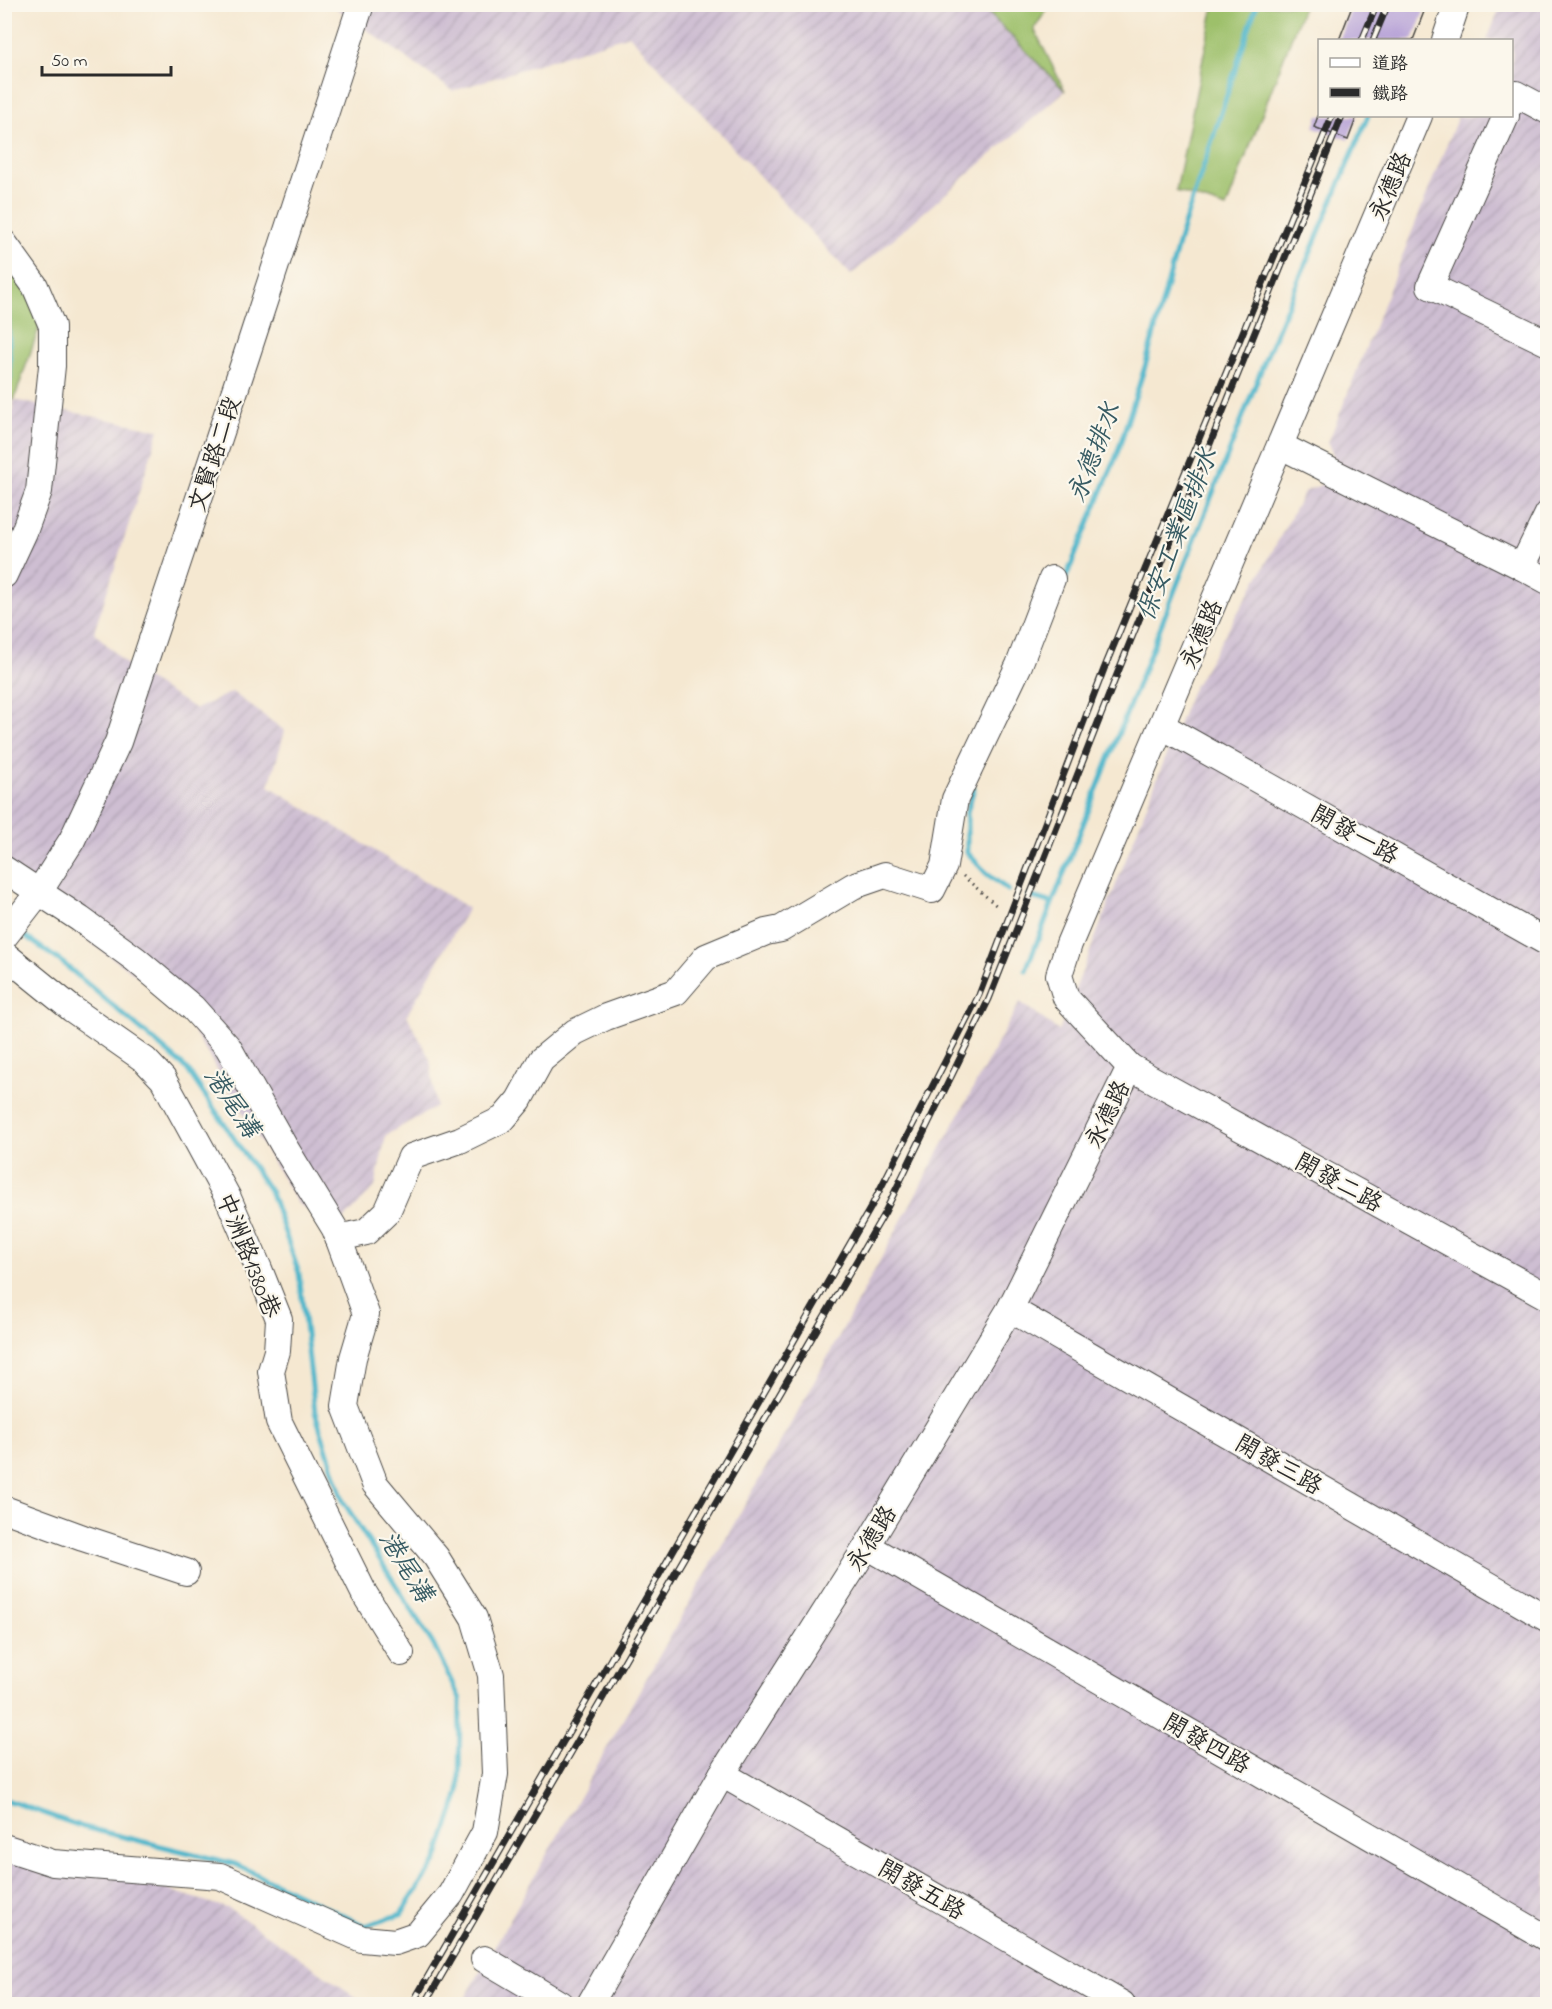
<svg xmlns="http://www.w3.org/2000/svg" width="1552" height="2009" font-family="'Indie Flower','LXGW WenKai TC',sans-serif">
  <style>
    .industrial { fill: url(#industrial-furrows) }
    .grass { fill: #9dc06a; stroke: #64764a; stroke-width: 1.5 }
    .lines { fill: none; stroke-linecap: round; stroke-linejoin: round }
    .stream { stroke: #4cb5ca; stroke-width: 5 }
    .building { fill: #b9a5d8 }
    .minor-casing { stroke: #494744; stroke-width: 28 }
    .path { stroke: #494744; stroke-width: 3; stroke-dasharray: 1.5 4.5; stroke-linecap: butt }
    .minor { stroke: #fff; stroke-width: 26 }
    .rail-casing { stroke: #2b2b2b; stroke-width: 7 }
    .rail { stroke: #fbf7ec; stroke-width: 4.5; stroke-dasharray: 14; stroke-linecap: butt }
    .labels { text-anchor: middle; stroke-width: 4.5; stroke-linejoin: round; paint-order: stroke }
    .street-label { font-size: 24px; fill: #2b2b2b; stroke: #fbf7ec }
    .water-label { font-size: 26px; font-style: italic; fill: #375b63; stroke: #fbf7ec }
  </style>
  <defs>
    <pattern id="industrial-furrows" width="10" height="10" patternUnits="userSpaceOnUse" patternTransform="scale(1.5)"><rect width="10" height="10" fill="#cebed2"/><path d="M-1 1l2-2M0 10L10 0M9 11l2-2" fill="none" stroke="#b1a3b4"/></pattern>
  </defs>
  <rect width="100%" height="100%" fill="#fbf7ec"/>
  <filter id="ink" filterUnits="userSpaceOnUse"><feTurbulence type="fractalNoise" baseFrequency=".0167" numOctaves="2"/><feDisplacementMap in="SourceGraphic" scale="12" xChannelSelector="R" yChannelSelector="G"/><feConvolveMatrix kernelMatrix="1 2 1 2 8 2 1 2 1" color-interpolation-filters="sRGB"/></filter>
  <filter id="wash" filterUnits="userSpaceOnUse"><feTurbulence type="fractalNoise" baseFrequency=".008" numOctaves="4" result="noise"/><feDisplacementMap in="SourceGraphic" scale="24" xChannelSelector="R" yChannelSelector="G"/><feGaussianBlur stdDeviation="1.35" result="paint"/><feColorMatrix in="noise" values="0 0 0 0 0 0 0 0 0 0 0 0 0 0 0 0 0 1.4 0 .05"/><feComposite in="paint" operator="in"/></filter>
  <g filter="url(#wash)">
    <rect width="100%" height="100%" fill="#f5e8d1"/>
    <g class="industrial">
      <path d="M332,5H981L1065,91L851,275L629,35L453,91Z"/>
      <path d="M1501,5H1547V2004H462L807,1395L1020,1002L1059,1031L1191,692L1258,578L1304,492L1342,476L1328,443L1458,116H1512V40H1487Z"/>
      <path d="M14,400L159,430L94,632L132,670L196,709L232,692L285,731L269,786L468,908L407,1015L430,1059L436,1107L386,1135L375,1187L335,1229L329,1222L298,1204L178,1005L47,911L5,884L4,481Z"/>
      <path d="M4,1837L43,1851L230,1909L366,2004H5Z"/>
    </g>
    <g class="grass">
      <path d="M981,5H1050L1034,29L1065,91Z"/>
      <path d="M1214,5H1304L1226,208L1176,191Z"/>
      <path d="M4,252L47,305L14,400L5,397Z"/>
    </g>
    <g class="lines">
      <g class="stream">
        <path d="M4,287L7,288L10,378L4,398"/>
        <path d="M1062,587L1116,457L1146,363L1180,237L1257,4"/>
        <path d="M974,788L967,812V852L986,873L1008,890"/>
        <path d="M1029,896L1052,903"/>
        <path d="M1026,970L1267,355L1368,116"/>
        <path d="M4,1799L83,1827L235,1864L365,1926L401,1914L437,1860L459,1792L460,1699L433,1644L343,1501L315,1412L299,1273L271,1193L187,1069L63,963L18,931"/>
      </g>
    </g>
    <g id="blocks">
      <g class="building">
        <path d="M1353,4H1427L1413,40H1339Z"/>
        <path d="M1318,116H1357L1348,140L1314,127Z"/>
      </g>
    </g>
  </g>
  <g filter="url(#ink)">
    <use href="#blocks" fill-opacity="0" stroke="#494744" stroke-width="1.5"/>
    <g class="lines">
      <g class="minor-casing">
        <g id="minor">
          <path d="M1445,40L1457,4"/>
          <path d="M1512,103L1516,94L1548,111"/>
          <path d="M1506,116L1430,286L1548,343"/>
          <path d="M4,243L35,286L52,326V366L39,491L24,532L4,575"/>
          <path d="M1281,446L1522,567L1548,514"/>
          <path d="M1522,567L1548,581"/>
          <path d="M1162,726L1548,943"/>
          <path d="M4,869L80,919L135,959L193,1008L228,1047L284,1146L335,1229L366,1314L353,1358L345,1406L375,1484L436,1557L474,1618L491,1675L495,1774L485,1832L451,1894L418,1934L395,1942L362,1939L220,1876L53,1863L4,1847"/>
          <path d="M4,937L39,892L72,840L118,742L245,360L361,4"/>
          <path d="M4,954L72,1009L145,1060L163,1079L190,1128L228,1198L259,1269L279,1319L277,1351L271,1371L279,1422L364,1593L401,1653"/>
          <path d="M1130,1067L1548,1297"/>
          <path d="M338,1238L366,1232L387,1212L411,1157L460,1140L503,1119L519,1100L541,1060L575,1032L606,1017L676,992L706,957L766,932L781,929L853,886L885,875L932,890L944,866L955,799L1019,665L1052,579"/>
          <path d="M1010,1309L1548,1619"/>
          <path d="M4,1509L83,1538L186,1572"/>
          <path d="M867,1546L1548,1939"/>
          <path d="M722,1774L1122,2004"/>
          <path d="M484,1959L560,2004"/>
          <path d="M590,2004L722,1774L867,1546L1010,1309L1130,1067L1066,998L1059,975L1069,944L1419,116"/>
        </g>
      </g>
      <path class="path" d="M963,876L998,907"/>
      <use href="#minor" class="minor"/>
      <g class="rail-casing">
        <g id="rail">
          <path d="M1362,40L1377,4"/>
          <path d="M1373,40L1388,4"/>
          <path d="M412,2004L871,1207L979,995L1104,669L1332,116"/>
          <path d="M425,2004L885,1212L989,999L1118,672L1342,116"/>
        </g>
      </g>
      <use href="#rail" class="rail"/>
    </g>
  </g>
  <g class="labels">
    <g class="street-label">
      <text transform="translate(1390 186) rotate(-67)" y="8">永德路</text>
      <text transform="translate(214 454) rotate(-72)" y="8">文賢路二段</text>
      <text transform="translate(1201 634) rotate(-67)" y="8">永德路</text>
      <text transform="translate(1355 834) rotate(29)" y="8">開發一路</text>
      <text transform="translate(1107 1114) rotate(-64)" y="8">永德路</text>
      <text transform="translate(1339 1182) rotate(29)" y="8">開發二路</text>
      <text transform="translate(249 1255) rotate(68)" y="8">中洲路1380巷</text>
      <text transform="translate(1279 1464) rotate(30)" y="8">開發三路</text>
      <text transform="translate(871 1538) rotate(-58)" y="8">永德路</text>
      <text transform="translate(1207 1743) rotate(30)" y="8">開發四路</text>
      <text transform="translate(922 1889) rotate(30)" y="8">開發五路</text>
    </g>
    <g class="water-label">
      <text transform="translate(1093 452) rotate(-69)" y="9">永德排水</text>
      <text transform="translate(1176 534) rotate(-69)" y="9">保安工業區排水</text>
      <text transform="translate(233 1102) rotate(56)" y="9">港尾溝</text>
      <text transform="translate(407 1566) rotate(58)" y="9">港尾溝</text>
    </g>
  </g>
  <rect width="1552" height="2009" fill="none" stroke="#fbf7ec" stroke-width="24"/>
  <rect x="1318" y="39" width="195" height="78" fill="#fbf7ec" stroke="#a8a59f" stroke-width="1.5"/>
  <rect x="1330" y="58" width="30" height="9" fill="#ffffff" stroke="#a8a59f" stroke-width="1.5"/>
  <text x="1372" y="69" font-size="18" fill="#2b2b2b">道路</text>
  <rect x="1330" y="88" width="30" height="9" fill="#2b2b2b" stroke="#a8a59f" stroke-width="1.5"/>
  <text x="1372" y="99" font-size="18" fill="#2b2b2b">鐵路</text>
  <path d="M42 66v9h129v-9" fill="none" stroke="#2b2b2b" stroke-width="3"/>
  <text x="51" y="66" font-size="18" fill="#2b2b2b" stroke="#fbf7ec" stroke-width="4.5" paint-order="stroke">50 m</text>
</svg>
